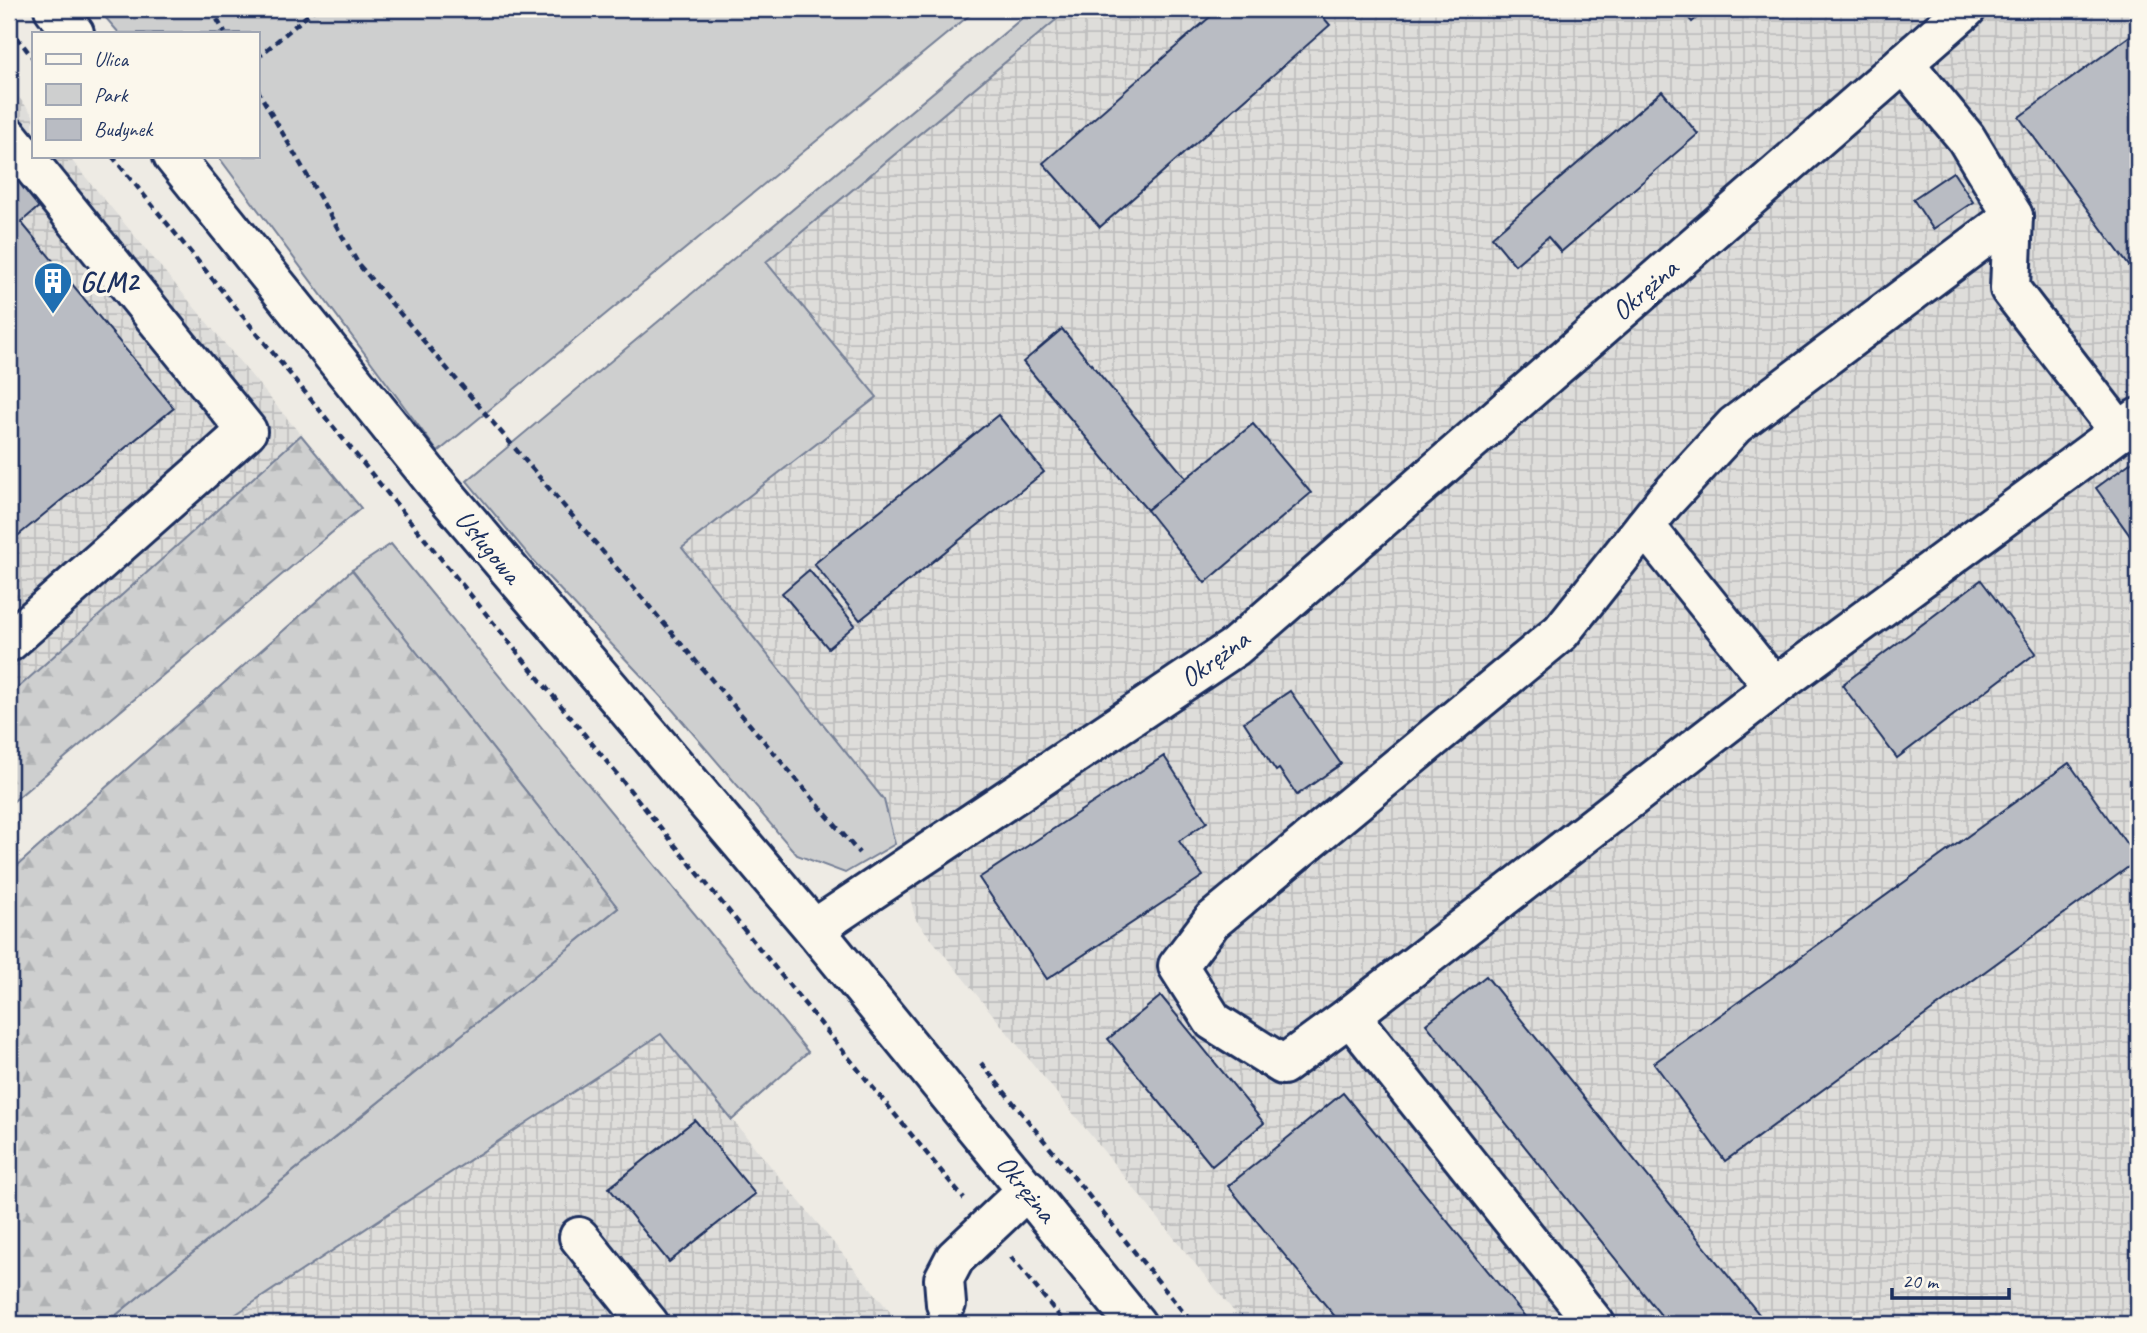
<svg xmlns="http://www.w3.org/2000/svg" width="2147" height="1333" font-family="Caveat,sans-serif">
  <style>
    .industrial { fill: url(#industrial-grid) }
    .green { fill: #cecfcf; stroke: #747f96; stroke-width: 2 }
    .forest { fill: url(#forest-firs); stroke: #747f96; stroke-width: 2 }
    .building { fill: #b9bcc3; stroke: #1b2f5e; stroke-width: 2 }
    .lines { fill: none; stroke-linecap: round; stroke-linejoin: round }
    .minor-casing { stroke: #1b2f5e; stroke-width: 44 }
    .path { stroke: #1b2f5e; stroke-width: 4.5; stroke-dasharray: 7 5; stroke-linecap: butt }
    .minor { stroke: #fbf7ec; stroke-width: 38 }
    .labels { text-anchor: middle; stroke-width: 7; stroke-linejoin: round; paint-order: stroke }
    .poi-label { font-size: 28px; font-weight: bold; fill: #1b2f5e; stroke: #fbf7ec; text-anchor: start }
    .street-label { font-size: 28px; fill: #1b2f5e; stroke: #fbf7ec }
  </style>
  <defs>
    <pattern id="industrial-grid" width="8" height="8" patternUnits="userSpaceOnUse" patternTransform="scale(1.75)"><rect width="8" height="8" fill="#deddda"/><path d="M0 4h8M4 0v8" fill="none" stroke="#bebebe"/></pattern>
    <pattern id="forest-firs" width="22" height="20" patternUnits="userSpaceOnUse" patternTransform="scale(1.75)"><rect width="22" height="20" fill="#cecfcf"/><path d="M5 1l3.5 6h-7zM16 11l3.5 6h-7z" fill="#b0b2b4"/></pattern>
  </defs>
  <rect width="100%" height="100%" fill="#eeebe4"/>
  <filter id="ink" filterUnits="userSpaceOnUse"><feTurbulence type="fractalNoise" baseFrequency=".0143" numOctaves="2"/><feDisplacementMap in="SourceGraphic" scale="14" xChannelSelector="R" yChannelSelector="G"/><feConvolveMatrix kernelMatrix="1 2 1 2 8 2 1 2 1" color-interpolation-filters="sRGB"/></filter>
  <g filter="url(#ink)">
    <g class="industrial">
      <path d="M1069,9H2138V1324H1244L916,920L884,800L682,548L877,397L766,262Z"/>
      <path d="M9,85L33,115V156H68L301,435L9,696Z"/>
      <path d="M662,1034L900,1324H221Z"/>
    </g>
    <g class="green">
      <path d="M98,9H241L245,17L250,9H977L438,452L218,156H257V33H119Z"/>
      <path d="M1033,9H1069L766,262L877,397L682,548L884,800L895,844L845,873L797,855L666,702L536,564L467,481Z"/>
      <path d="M391,544L808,1052L732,1120L661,1034L221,1324H105L618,908L352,570Z"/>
    </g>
    <g class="forest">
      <path d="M301,435L361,508L9,805V696Z"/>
      <path d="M352,570L618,908L105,1324H9V873Z"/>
    </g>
    <g class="building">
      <path d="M1219,9H1316L1330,25L1100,227L1043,163Z"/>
      <path d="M1681,9H1707L1692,22Z"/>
      <path d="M2138,30V278L2019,117Z"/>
      <path d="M1662,91L1698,134L1561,252L1548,237L1515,265L1492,237Z"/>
      <path d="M11,168L41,205L21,222L174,408L9,543Z"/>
      <path d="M1953,172L1973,202L1933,229L1913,199Z"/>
      <path d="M1062,329L1186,478L1147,510L1023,362Z"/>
      <path d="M998,415L1044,472L860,620L814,564Z"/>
      <path d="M1253,424L1311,493L1205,583L1147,510Z"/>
      <path d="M2137,458L2138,459V547L2096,488Z"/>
      <path d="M809,570L855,625L828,648L782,593Z"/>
      <path d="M1981,580L2036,653L1897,758L1842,685Z"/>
      <path d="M1290,691L1341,764L1297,795L1279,769L1276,771L1244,722Z"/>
      <path d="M1164,756L1207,822L1179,841L1203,876L1047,979L979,878Z"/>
      <path d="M2069,763L2138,860L1725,1161L1654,1063Z"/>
      <path d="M1486,976L1767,1324H1668L1426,1024Z"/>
      <path d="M1161,996L1264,1123L1212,1166L1108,1039Z"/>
      <path d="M1343,1093L1531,1324H1341L1228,1186Z"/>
      <path d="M695,1120L755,1194L669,1262L609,1188Z"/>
    </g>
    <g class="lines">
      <g class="minor-casing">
        <g id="minor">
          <path d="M54,9L74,33"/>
          <path d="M9,137L247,431L9,642"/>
          <path d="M173,156L433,480L814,929L1136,1324"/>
          <path d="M2013,216L2010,289L2120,432"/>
          <path d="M1645,526L1774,687"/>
          <path d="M814,929L1235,647L1966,9"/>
          <path d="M1350,1016L1774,687L2138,418"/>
          <path d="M579,1237L649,1324"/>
          <path d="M946,1304L944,1279L955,1258L1028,1189"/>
          <path d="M1595,1324L1350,1016L1283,1065L1213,1021L1178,966L1212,921L1561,632L1664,502L1735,425L2013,216L1966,138L1904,63"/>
        </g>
      </g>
      <g class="path">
        <path d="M211,9L225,33"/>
        <path d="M9,27L33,58"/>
        <path d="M257,58L315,9"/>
        <path d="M257,89L359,265L859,853"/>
        <path d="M112,156L964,1199"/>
        <path d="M981,1063L1193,1324"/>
        <path d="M1011,1257L1066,1324"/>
      </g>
      <use href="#minor" class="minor"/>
    </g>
  </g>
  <defs>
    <g id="building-pin" transform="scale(2.0125)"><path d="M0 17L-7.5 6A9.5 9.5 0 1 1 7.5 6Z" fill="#1f6fb2" stroke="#fbf7ec"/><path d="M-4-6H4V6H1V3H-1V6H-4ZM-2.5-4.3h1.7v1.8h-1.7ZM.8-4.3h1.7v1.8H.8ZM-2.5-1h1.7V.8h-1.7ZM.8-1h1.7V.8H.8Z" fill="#fff"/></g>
  </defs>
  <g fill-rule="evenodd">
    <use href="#building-pin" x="53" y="281"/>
  </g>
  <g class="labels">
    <g class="poi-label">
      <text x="80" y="291">GLM2</text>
    </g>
    <g class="street-label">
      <text transform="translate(1644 289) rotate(-41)" y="10">Okrężna</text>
      <text transform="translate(489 546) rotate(50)" y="10">Usługowa</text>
      <text transform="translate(1214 658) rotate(-36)" y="10">Okrężna</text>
      <text transform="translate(1027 1188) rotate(51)" y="10">Okrężna</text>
    </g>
  </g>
  <rect width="2147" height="1333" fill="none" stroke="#fbf7ec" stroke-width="35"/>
  <rect x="18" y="18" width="2112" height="1298" fill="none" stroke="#1b2f5e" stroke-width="2.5" filter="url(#ink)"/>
  <rect x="32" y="32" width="228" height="126" fill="#fbf7ec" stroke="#a1a7b3" stroke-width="2"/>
  <rect x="46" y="54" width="35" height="10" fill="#fbf7ec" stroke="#a1a7b3" stroke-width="2"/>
  <text x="94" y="66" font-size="21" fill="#1b2f5e">Ulica</text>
  <rect x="46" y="84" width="35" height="21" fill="#cecfcf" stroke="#a1a7b3" stroke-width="2"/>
  <text x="94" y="102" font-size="21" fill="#1b2f5e">Park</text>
  <rect x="46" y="119" width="35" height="21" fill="#b9bcc3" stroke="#a1a7b3" stroke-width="2"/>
  <text x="94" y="136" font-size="21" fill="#1b2f5e">Budynek</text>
  <path d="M1892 1288v10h117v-10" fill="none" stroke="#1b2f5e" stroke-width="3.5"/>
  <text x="1902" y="1288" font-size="21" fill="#1b2f5e" stroke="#fbf7ec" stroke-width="5" paint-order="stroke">20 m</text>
</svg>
